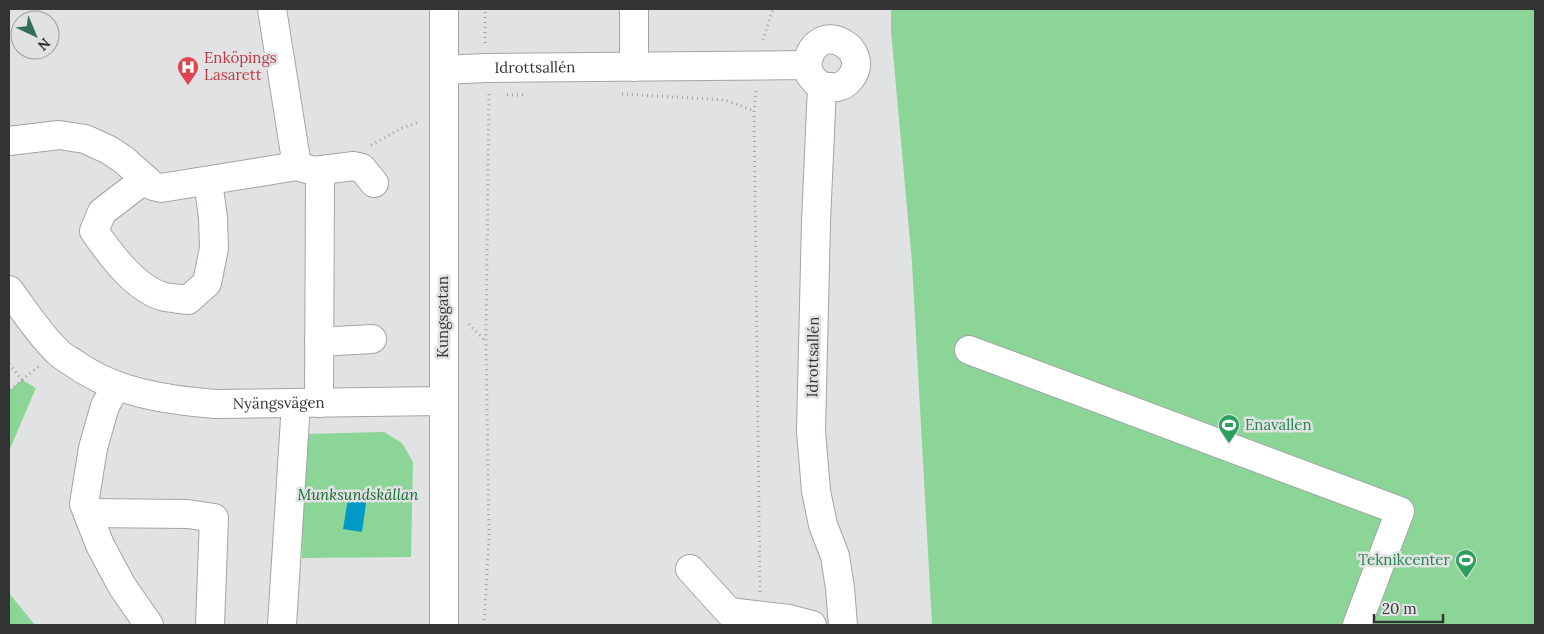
<svg xmlns="http://www.w3.org/2000/svg" width="1544" height="634" font-family="Lora,serif">
  <style>
    .green { fill: #8bd696 }
    .water { fill: #009ac5 }
    .lines { fill: none; stroke-linecap: round; stroke-linejoin: round }
    .minor-casing { stroke: #a3a4a6; stroke-width: 30 }
    .path { stroke: #a1a2a3; stroke-width: 3; stroke-dasharray: 1 4; stroke-linecap: butt }
    .minor { stroke: #fff; stroke-width: 28 }
    .labels { text-anchor: middle; stroke-width: 5; stroke-linejoin: round; paint-order: stroke }
    .health-label { font-size: 15px; fill: #be3a42; stroke: #e1e2e4; text-anchor: start }
    .street-label { font-size: 15px; fill: #323333; stroke: #e1e2e4 }
    .leisure-label { font-size: 15px; fill: #27864d; stroke: #e1e2e4; text-anchor: start }
    .park-label { font-size: 15px; font-style: italic; fill: #13692d; stroke: #e1e2e4 }
  </style>
  <rect width="100%" height="100%" fill="#e1e2e4"/>
  <g class="green">
    <path d="M891,9H1535V625H932L912,263L891,31Z"/>
    <path d="M22,380L36,388L9,451V391Z"/>
    <path d="M384,432L402,443L413,462L411,557L302,558L304,434Z"/>
    <path d="M9,593L35,625H9Z"/>
  </g>
  <path class="water" d="M349,493L367,496L362,532L343,529Z"/>
  <g class="lines">
    <g class="minor-casing">
      <g id="minor">
        <path d="M272,9L297,166"/>
        <path d="M634,9V67"/>
        <path d="M807,65C815,15 875,49 850,79C842,89 833,88 822,86L816,222L811,431L816,491L823,525L835,556L840,588L843,625"/>
        <path id="s1" d="M444,70L485,68L807,65L810,75L815,81"/>
        <path d="M9,141L59,135L85,139L109,150L124,160L153,186L161,188L297,166L314,171L320,177L319,403"/>
        <path d="M314,171L354,166L362,168L374,183"/>
        <path d="M145,179L102,212L94,231C110,254 136,290 165,297C172,298 181,299 188,300L207,283L214,248L213,218L208,181"/>
        <path id="s2" d="M9,290C23,309 40,335 56,350C61,356 69,360 75,364C116,393 167,400 216,404L443,401"/>
        <path d="M319,342L372,339"/>
        <path d="M969,350L1400,511L1357,625"/>
        <path d="M116,386L105,406L93,448L84,504L100,545L122,586L149,625"/>
        <path d="M88,513L188,514L214,518L210,625"/>
        <path d="M690,569L729,612L789,619L812,625"/>
        <path d="M282,625L296,403"/>
        <path d="M444,625V9"/>
      </g>
    </g>
    <g class="path">
      <path d="M763,40L773,9"/>
      <path d="M485,43V9"/>
      <path d="M756,91L754,111L760,592"/>
      <path d="M622,94L725,100L754,111"/>
      <path d="M507,95H524"/>
      <path d="M371,145L402,128L419,122"/>
      <path d="M469,324L485,341"/>
      <path d="M9,364L22,380L9,391"/>
      <path d="M22,380L39,366"/>
      <path d="M484,625L489,538L486,341L489,92"/>
    </g>
    <use href="#minor" class="minor"/>
  </g>
  <defs>
    <g id="hospital-pin" transform="scale(1.125)"><path d="M0 17L-7.5 6A9.5 9.5 0 1 1 7.5 6Z" fill="#e0444e" stroke="#e1e2e4"/><path d="M-5-5h3v3.5h4V-5h3V5h-3V1.5h-4V5h-3Z" fill="#fff"/></g>
    <g id="stadium-pin" transform="scale(1.125)"><path d="M0 17L-7.5 6A9.5 9.5 0 1 1 7.5 6Z" fill="#2e9e5b" stroke="#e1e2e4"/><path d="M0-5a6.5 5 0 1 0 0 10a6.5 5 0 1 0 0-10ZM-3.5-1.8h7v3.6h-7Z" fill="#fff"/></g>
  </defs>
  <g fill-rule="evenodd">
    <use href="#hospital-pin" x="188" y="67"/>
    <use href="#stadium-pin" x="1229" y="425"/>
    <use href="#stadium-pin" x="1466" y="560"/>
  </g>
  <g class="labels">
    <g class="health-label">
      <text x="204" y="63">Enköpings<tspan x="204" dy="17">Lasarett</tspan></text>
    </g>
    <g class="street-label">
      <text dy="5" stroke="none"><textPath href="#s1" startOffset="91">Idrottsallén</textPath></text>
      <text transform="translate(443 317) rotate(-90)" y="5">Kungsgatan</text>
      <text transform="translate(813 357) rotate(-89)" y="5">Idrottsallén</text>
      <text dy="5" stroke="none"><textPath href="#s2" startOffset="311">Nyängsvägen</textPath></text>
    </g>
    <g class="leisure-label">
      <text x="1245" y="430">Enavallen</text>
      <text x="1450" y="565" text-anchor="end">Teknikcenter</text>
    </g>
    <g class="park-label">
      <text x="358" y="500">Munksundskällan</text>
    </g>
  </g>
  <rect width="1544" height="634" fill="none" stroke="#323333" stroke-width="20"/>
  <g transform="translate(35 35) rotate(136)"><circle r="24" fill="#e1e2e4" stroke="#9b9c9d"/>
  <path d="M0-4L9 19L0 12L-9 19Z" fill="#336e58"/>
  <text y="-8" font-size="14" font-weight="bold" text-anchor="middle" fill="#323333">N</text>
  </g>
  <path d="M1374 614v8h69v-8" fill="none" stroke="#323333" stroke-width="2.5"/>
  <text x="1382" y="614" font-size="15" fill="#323333" stroke="#e1e2e4" stroke-width="4" paint-order="stroke">20 m</text>
</svg>
